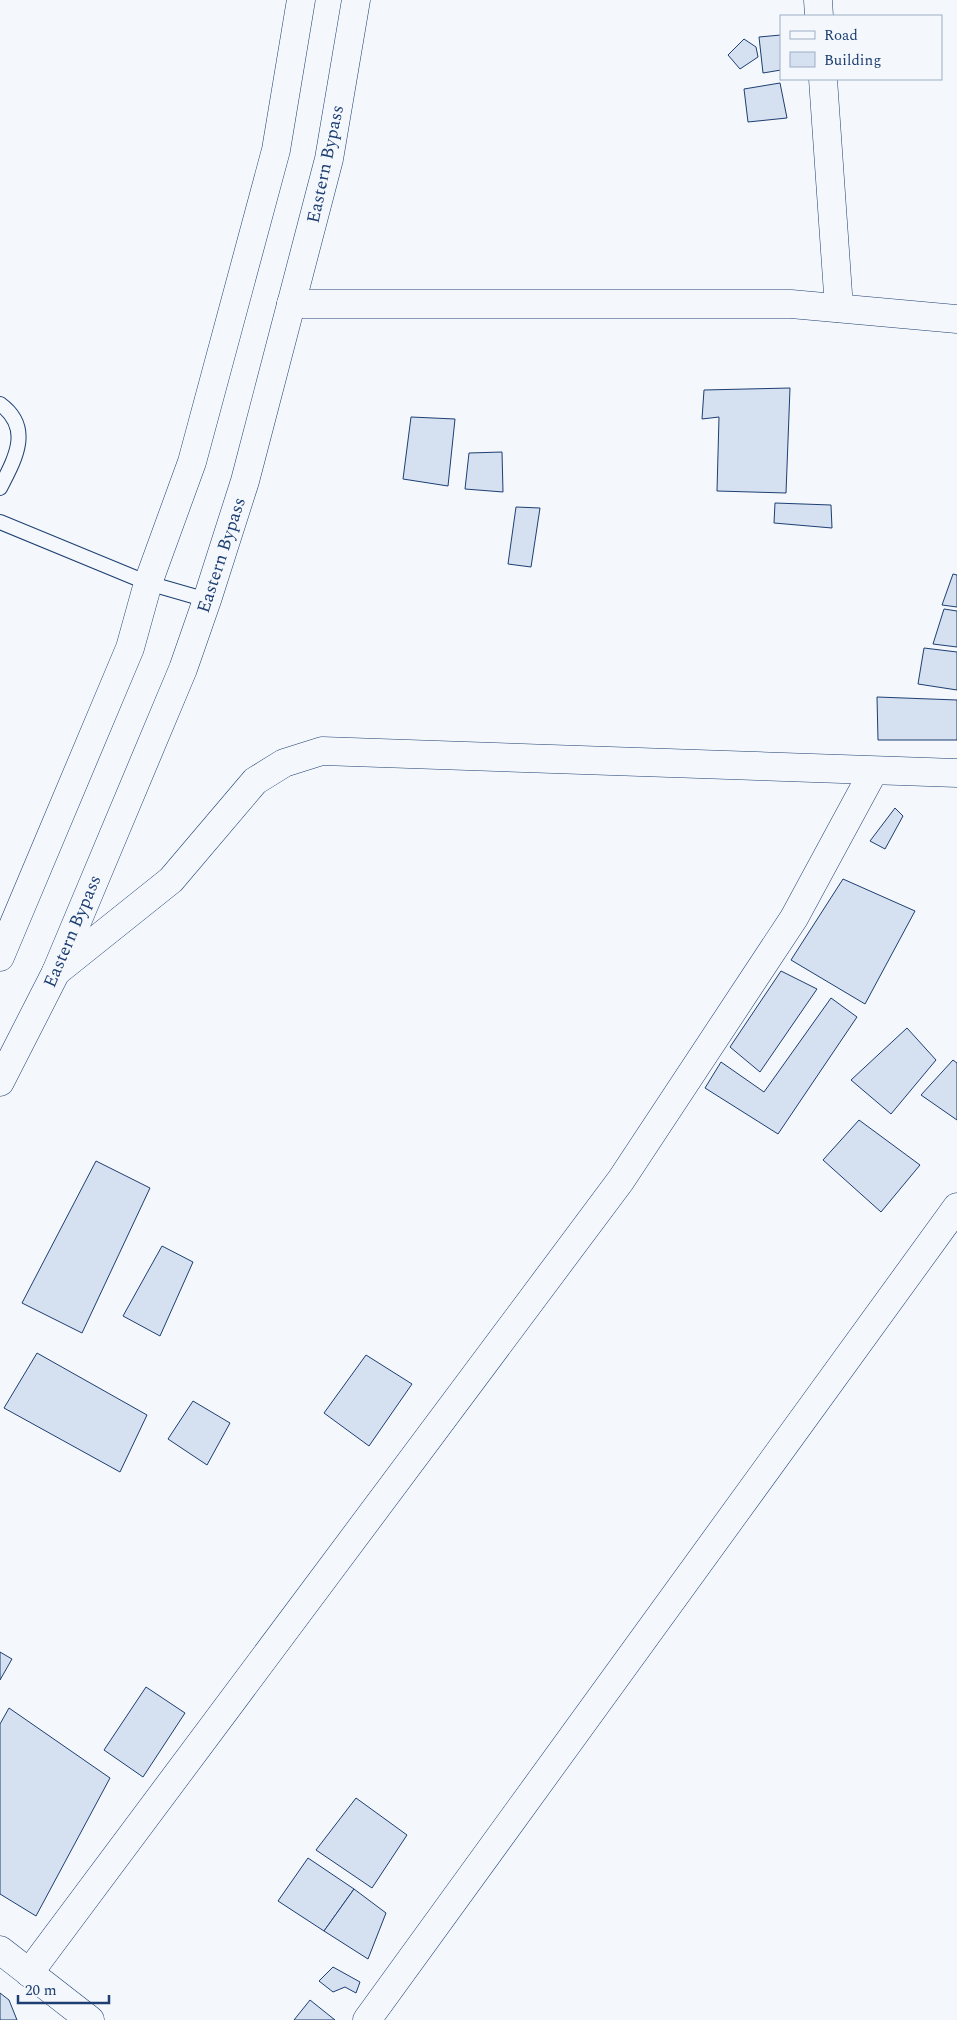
<svg xmlns="http://www.w3.org/2000/svg" width="957" height="2020" font-family="Spectral,serif">
  <style>
    .building { fill: #d5e0f0; stroke: #1d3f73 }
    .lines { fill: none; stroke-linecap: round; stroke-linejoin: round }
    .service-casing { stroke: #1d3f73; stroke-width: 16 }
    .minor-casing { stroke: #1d3f73; stroke-width: 29 }
    .primary-casing { stroke: #1d3f73; stroke-width: 29 }
    .service { stroke: #f4f7fb; stroke-width: 14 }
    .minor { stroke: #f4f7fb; stroke-width: 28 }
    .primary { stroke: #f4f7fb; stroke-width: 28 }
    .labels { text-anchor: middle; stroke-width: 4; stroke-linejoin: round; paint-order: stroke }
    .street-label { font-size: 18px; fill: #1d3f73; stroke: #f4f7fb }
  </style>
  <rect width="100%" height="100%" fill="#f4f7fb"/>
  <g class="building">
    <path d="M781,35V70L763,73L759,37Z"/>
    <path d="M744,39L756,47L758,57L740,69L728,55Z"/>
    <path d="M780,83L787,118L748,122L744,89Z"/>
    <path d="M790,388L786,493L717,491L719,417L702,419L704,390Z"/>
    <path d="M411,417L455,419L448,486L403,479Z"/>
    <path d="M502,452L503,492L465,489L469,453Z"/>
    <path d="M775,503L831,505L832,528L774,523Z"/>
    <path d="M516,507L540,508L531,567L508,564Z"/>
    <path d="M953,574L957,575V607L942,605Z"/>
    <path d="M944,609L957,611V647L933,644Z"/>
    <path d="M924,648L957,652V690L918,684Z"/>
    <path d="M877,697L957,700V740H878Z"/>
    <path d="M895,808L903,816L885,849L870,841Z"/>
    <path d="M843,879L915,911L865,1004L791,960Z"/>
    <path d="M781,971L817,989L760,1072L730,1047Z"/>
    <path d="M831,998L857,1017L778,1134L705,1088L721,1062L764,1092Z"/>
    <path d="M907,1028L936,1060L891,1114L851,1080Z"/>
    <path d="M953,1060L957,1063V1120L921,1095Z"/>
    <path d="M859,1120L920,1165L881,1212L823,1160Z"/>
    <path d="M96,1161L150,1188L82,1333L22,1303Z"/>
    <path d="M162,1246L193,1262L160,1336L123,1316Z"/>
    <path d="M37,1353L147,1415L120,1472L4,1408Z"/>
    <path d="M366,1355L412,1384L369,1446L324,1413Z"/>
    <path d="M193,1401L230,1423L207,1465L168,1439Z"/>
    <path d="M0,1652L12,1659L0,1680Z"/>
    <path d="M146,1687L185,1713L143,1777L104,1750Z"/>
    <path d="M9,1708L110,1778L36,1916L0,1894V1724Z"/>
    <path d="M356,1798L407,1835L372,1888L316,1850Z"/>
    <path d="M308,1858L354,1889L324,1931L278,1901Z"/>
    <path d="M354,1889L386,1913L368,1959L324,1931Z"/>
    <path d="M333,1967L360,1982L356,1993L345,1987L333,1992L319,1981Z"/>
    <path d="M0,1993L9,2000L17,2020H0Z"/>
    <path d="M310,2000L335,2020H294Z"/>
  </g>
  <g class="lines">
    <g class="service-casing">
      <g id="service">
        <path d="M0,404C33,428 15,459 0,488"/>
        <path d="M0,522L148,583L207,600"/>
      </g>
    </g>
    <g class="minor-casing">
      <g id="minor">
        <path d="M818,0L819,16"/>
        <path d="M823,79L839,308"/>
        <path d="M291,304H791L957,319"/>
        <path d="M56,972L171,880L255,781L284,763L322,751L957,773"/>
        <path d="M0,1950L90,2020"/>
        <path d="M29,1973L621,1180L794,918L873,772"/>
        <path d="M367,2020L957,1207"/>
      </g>
    </g>
    <g class="primary-casing">
      <g id="primary">
        <path d="M0,957L130,648L148,583L192,462L276,150L301,0"/>
        <path d="M0,1082L56,972L183,669L207,600L245,481L329,159L356,0"/>
      </g>
    </g>
    <use href="#service" class="service"/>
    <use href="#minor" class="minor"/>
    <use href="#primary" class="primary"/>
  </g>
  <g class="labels">
    <g class="street-label">
      <text transform="translate(325 164) rotate(-78)" y="6">Eastern Bypass</text>
      <text transform="translate(221 555) rotate(-72)" y="6">Eastern Bypass</text>
      <text transform="translate(72 931) rotate(-67)" y="6">Eastern Bypass</text>
    </g>
  </g>
  <rect x="780" y="15" width="162" height="65" fill="#f4f7fb" stroke="#9eadc5"/>
  <rect x="790" y="31" width="25" height="8" fill="#f4f7fb" stroke="#9eadc5"/>
  <text x="824" y="40" font-size="15" fill="#1d3f73">Road</text>
  <rect x="790" y="52" width="25" height="15" fill="#d5e0f0" stroke="#9eadc5"/>
  <text x="824" y="65" font-size="15" fill="#1d3f73">Building</text>
  <path d="M18 1995v8h91v-8" fill="none" stroke="#1d3f73" stroke-width="2.5"/>
  <text x="25" y="1995" font-size="15" fill="#1d3f73" stroke="#f4f7fb" stroke-width="4" paint-order="stroke">20 m</text>
</svg>
